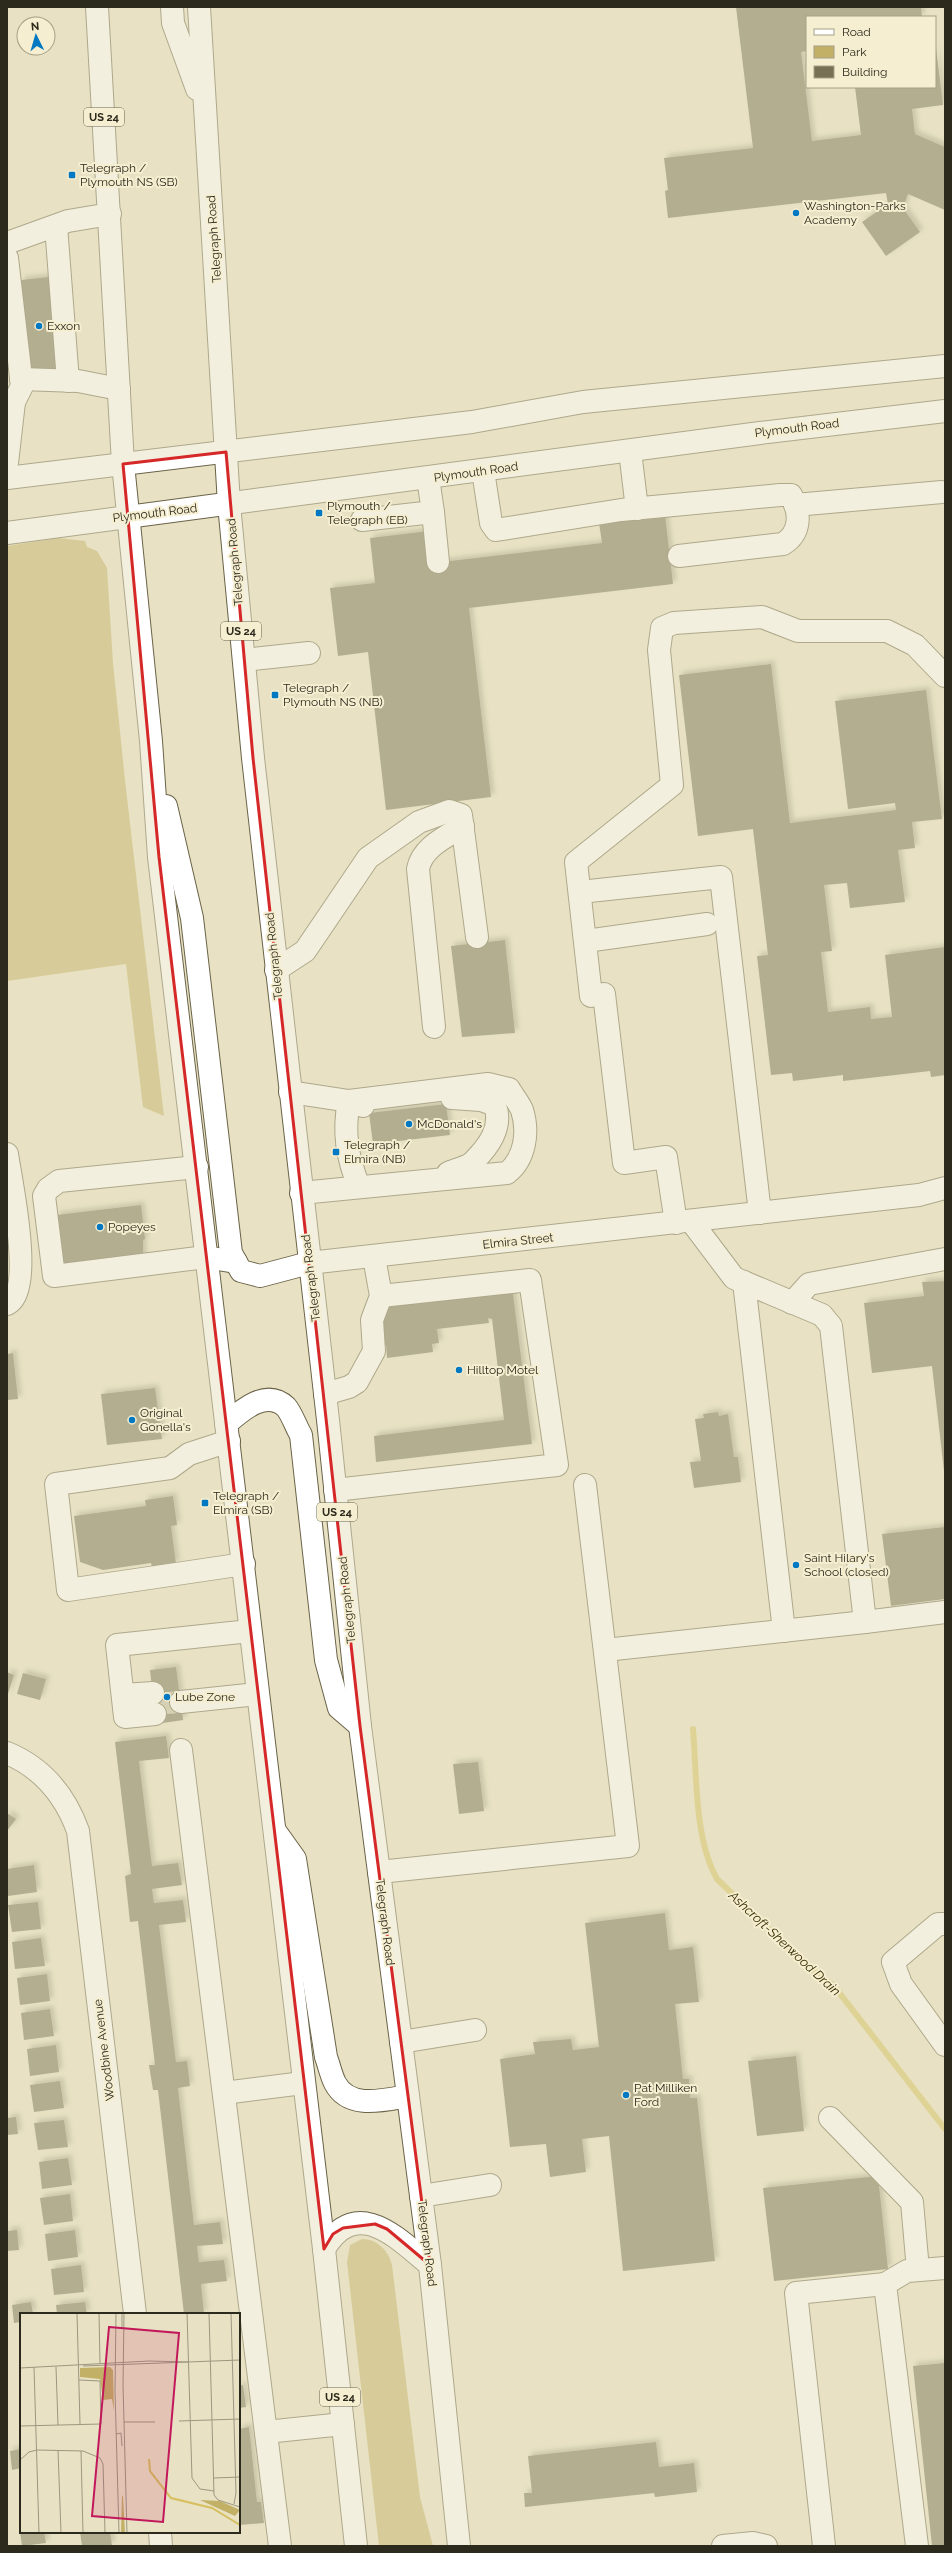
<svg xmlns="http://www.w3.org/2000/svg" width="952" height="2553" font-family="Raleway,sans-serif">
  <style>
    .green { fill: #c2b066 }
    .lines { fill: none; stroke-linecap: round; stroke-linejoin: round }
    .stream { stroke: #d6bf5e; stroke-width: 6 }
    .building { fill: #777055; filter: url(#shadow) }
    .minor-tunnel { stroke: #c2bca2; stroke-width: 22; stroke-dasharray: 22 11; stroke-linecap: butt }
    .minor-casing { stroke: #6a6348; stroke-width: 24 }
    .major-casing { stroke: #6a6348; stroke-width: 24 }
    .minor { stroke: #fff; stroke-width: 22 }
    .major { stroke: #fff; stroke-width: 22 }
    .marked { fill: none; stroke: #d62828; stroke-width: 3; stroke-linejoin: round }
    .poi-dot { fill: #0078c2; stroke: #f6eed0; stroke-width: 1.5 }
    .labels { text-anchor: middle; stroke-width: 4; stroke-linejoin: round; paint-order: stroke }
    .shield { fill: #f6eed0; stroke: #696453; stroke-width: 1 }
    .shield-label { font-size: 11px; font-weight: bold; fill: #2c291d }
    .poi-label { font-size: 12px; fill: #2c291d; stroke: #f6eed0; text-anchor: start }
    .street-label { font-size: 12px; fill: #2c291d; stroke: #f6eed0 }
    .water-label { font-size: 13px; font-style: italic; fill: #362d01; stroke: #f6eed0 }
    .inset-river { fill: none; stroke: #d6bf5e; stroke-width: 2 }
    .inset-road { fill: none; stroke: #9d9781; stroke-width: 1 }
    .view { fill: #c2185b; fill-opacity: 0.15; stroke: #c2185b; stroke-width: 2 }
    .inset-edge { fill: none; stroke: #2c291d; stroke-width: 2 }
  </style>
  <defs>
    <filter id="shadow"><feDropShadow dx="3.5" dy="-3.5" stdDeviation="2" flood-color="#0004"/></filter>
  </defs>
  <rect width="100%" height="100%" fill="#e8e1c3"/>
  <g class="green">
    <path d="M58,538L85,541L87,547L97,551L107,568L113,663L125,780L164,1116L143,1107L126,964L7,981V546Z"/>
    <path d="M362,2239C377,2239 389,2251 392,2265L420,2497L433,2546H379L347,2262L350,2245Z"/>
  </g>
  <g class="lines">
    <path class="stream" d="M693,1729C697,1775 694,1838 717,1879L807,1966L834,1986L945,2129"/>
  </g>
  <g class="building">
    <path d="M736,7H921L922,17H807V51L801,52L812,141L861,135L855,87H935L936,48L943,105L912,109L915,134L945,147V210L908,194L903,208L920,232L886,256L862,222L888,204L886,193L668,218L665,191L668,190L664,158L753,148Z"/>
    <path d="M49,277L59,371L31,374L21,280Z"/>
    <path d="M665,515L673,584L469,608L491,797L386,810L368,652L338,656L330,588L375,583L370,538L429,531L433,563L602,543L599,523Z"/>
    <path d="M771,664L790,823L896,810L895,803L848,809L835,701L926,690L942,819L912,822L915,848L898,850L905,902L850,908L847,883L824,885L832,951L821,952L828,1012L870,1007L871,1019L892,1017L885,955L945,947V1075L931,1077L930,1071L843,1081V1075L793,1081L792,1073L771,1075L757,956L768,955L753,829L698,836L679,675Z"/>
    <path d="M505,940L515,1033L462,1037L451,946Z"/>
    <path d="M446,1104L450,1135L373,1144L369,1113Z"/>
    <path d="M141,1205L145,1239L143,1240V1261L63,1270L56,1215Z"/>
    <path d="M945,1281V1471H944L932,1366L872,1373L864,1303L924,1296L922,1282Z"/>
    <path d="M512,1286L532,1444L376,1462L374,1436L504,1420L492,1319L488,1318L489,1323L437,1329L439,1343L432,1344L433,1352L387,1358L386,1345L381,1346V1306Z"/>
    <path d="M13,1353L18,1399L7,1400V1354Z"/>
    <path d="M155,1388L162,1439L107,1445L101,1394Z"/>
    <path d="M718,1412L719,1416L728,1414L734,1457H738L741,1482L694,1488L690,1462L701,1461L695,1419L704,1418L703,1414Z"/>
    <path d="M173,1496L177,1525L171,1526L176,1564L152,1567L151,1563L103,1570L80,1562L74,1516L146,1506L145,1500Z"/>
    <path d="M945,1527V1599L891,1606L882,1534Z"/>
    <path d="M176,1667L183,1720L156,1724L150,1670Z"/>
    <path d="M7,1672L14,1675L7,1697Z"/>
    <path d="M23,1673L46,1679L40,1700L17,1694Z"/>
    <path d="M166,1736L169,1758L139,1761L152,1866L178,1863L182,1885L152,1889L154,1903L183,1900L186,1922L159,1925L176,2062L187,2061L190,2086L178,2088L194,2225L220,2222L223,2244L197,2246L199,2262L224,2260L227,2281L201,2284L204,2314H184L158,2090H153L149,2065H155L138,1921L130,1922L125,1876L131,1874L115,1742Z"/>
    <path d="M478,1762L484,1811L459,1814L453,1764Z"/>
    <path d="M7,1813L16,1819L7,1831Z"/>
    <path d="M34,1865L37,1892L8,1896L7,1869Z"/>
    <path d="M38,1902L41,1929L12,1932L8,1905Z"/>
    <path d="M665,1913L669,1950L693,1947L699,2002L675,2004L683,2079H689L690,2098H697L715,2261L623,2271L609,2136L582,2139L586,2172L550,2177L546,2144L510,2147L500,2059L535,2054L533,2042L571,2039L573,2050L599,2047L585,1923Z"/>
    <path d="M41,1938L45,1966L15,1969L12,1942Z"/>
    <path d="M47,1974L50,2001L20,2005L17,1978Z"/>
    <path d="M50,2009L54,2036L24,2040L21,2013Z"/>
    <path d="M56,2045L59,2072L30,2076L27,2049Z"/>
    <path d="M796,2056L804,2131L757,2136L748,2061Z"/>
    <path d="M60,2081L64,2108L34,2112L30,2085Z"/>
    <path d="M16,2117L18,2134L7,2135V2118Z"/>
    <path d="M64,2120L68,2147L38,2150L34,2123Z"/>
    <path d="M68,2158L72,2185L42,2189L39,2162Z"/>
    <path d="M878,2176L888,2269L774,2281L763,2188Z"/>
    <path d="M70,2194L73,2221L44,2225L40,2198Z"/>
    <path d="M17,2230L19,2250L7,2251V2231Z"/>
    <path d="M75,2230L78,2257L48,2261L45,2234Z"/>
    <path d="M81,2265L84,2292L54,2295L51,2269Z"/>
    <path d="M31,2302L33,2314H21V2322L14,2323L12,2305Z"/>
    <path d="M85,2302L87,2314H57L56,2305Z"/>
    <path d="M945,2363V2546H932L913,2366Z"/>
    <path d="M243,2385L246,2407L239,2408V2386Z"/>
    <path d="M249,2427L257,2502H261L264,2523L239,2525V2429Z"/>
    <path d="M656,2442L659,2467L694,2463L697,2492L655,2497L654,2493L525,2507L524,2493H532L528,2456Z"/>
    <path d="M21,2449V2468L12,2470L10,2451Z"/>
    <path d="M21,2523V2532H44L46,2543L22,2546L19,2524Z"/>
    <path d="M80,2532H110L112,2545L82,2546Z"/>
  </g>
  <g class="lines">
    <path class="minor-tunnel" d="M154,1704L181,1702"/>
    <g class="minor-casing">
      <g id="minor">
        <path d="M56,226L68,381"/>
        <path d="M7,243L68,221L110,214"/>
        <path d="M7,258L22,386L14,402L7,408"/>
        <path d="M21,379L78,381L119,389"/>
        <path d="M630,451L637,509"/>
        <path d="M7,463L14,402"/>
        <path d="M483,471L491,523L496,530L621,510L780,495H791C801,513 801,533 783,544L679,556"/>
        <path d="M795,505L942,492"/>
        <path d="M433,512L438,562"/>
        <path d="M362,520L433,512L428,478"/>
        <path d="M244,660L309,653"/>
        <path d="M580,892L721,877L760,1213"/>
        <path d="M586,941L707,924"/>
        <path d="M276,970L305,951L368,858L419,822L449,811L461,815L477,937"/>
        <path d="M434,1027L418,869C422,847 446,837 463,826"/>
        <path d="M290,1092L349,1101L488,1084L509,1089C513,1096 519,1103 522,1110C529,1132 525,1159 507,1173L301,1193"/>
        <path d="M7,1154C11,1182 35,1291 7,1304"/>
        <path d="M197,1167L59,1181L48,1189L44,1196L54,1276L206,1257L236,1262"/>
        <path d="M448,1173C455,1170 468,1167 473,1162C488,1147 503,1128 495,1105L481,1100L452,1098"/>
        <path d="M359,1187C347,1157 343,1132 349,1101L363,1106"/>
        <path d="M691,1221L734,1278L822,1315L831,1326L865,1622L945,1612"/>
        <path d="M676,1223L666,1157L624,1163L604,994L591,996L576,862L672,785L659,650L662,628L674,623L762,617L798,631H887L915,645L945,676"/>
        <path d="M309,1263L919,1195L945,1188"/>
        <path d="M744,1282L784,1631"/>
        <path d="M792,1303L809,1284L945,1259"/>
        <path d="M325,1394L349,1387L357,1382L374,1351L372,1320L381,1296L374,1257"/>
        <path d="M229,1441L189,1454L170,1468L56,1484L68,1590L244,1564"/>
        <path d="M335,1490L557,1465L530,1280L381,1296"/>
        <path d="M605,1650L865,1622"/>
        <path d="M123,1695L153,1693"/>
        <path d="M181,1702L257,1694"/>
        <path d="M155,1714L125,1717L117,1645L250,1631"/>
        <path d="M181,1750L280,2546"/>
        <path d="M7,1753C43,1768 65,1795 78,1831L135,2314"/>
        <path d="M379,1872L628,1846L585,1485"/>
        <path d="M945,1924H938L893,1962L901,1984L945,2045"/>
        <path d="M401,2042L475,2030"/>
        <path d="M224,2093L303,2083"/>
        <path d="M830,2118L912,2202L918,2270"/>
        <path d="M421,2196L490,2185"/>
        <path d="M266,2432L343,2424"/>
        <path d="M160,2532L161,2546"/>
        <path d="M723,2546L753,2543L766,2546"/>
        <path d="M824,2546L796,2293L885,2284"/>
        <path d="M917,2546L885,2284L907,2271L945,2268"/>
      </g>
    </g>
    <g class="major-casing">
      <g id="major">
        <path d="M97,7L123,464L151,741L159,857L324,2249L356,2546"/>
        <path d="M172,7L173,23L197,89"/>
        <path d="M199,7L229,504L253,758L328,1420L360,1726L430,2265L459,2546"/>
        <path d="M7,478L472,422L583,402L945,366"/>
        <path d="M7,533L760,433L945,411"/>
        <path d="M166,806L192,918L231,1253L241,1271L260,1276L309,1263"/>
        <path d="M226,1424C241,1411 266,1388 286,1407C292,1414 296,1427 301,1435L326,1660L339,1708L360,1726"/>
        <path d="M275,1831L295,1859L326,2057C329,2065 331,2075 335,2083C349,2110 384,2100 408,2096"/>
        <path d="M324,2249C357,2195 397,2238 430,2265"/>
      </g>
    </g>
    <use href="#minor" class="minor"/>
    <use href="#major" class="major"/>
  </g>
  <path d="M0 0H952V2553H0ZM226,452L253,758L360,1726L430,2265L387,2229L375,2224L343,2228L333,2234L324,2249L159,857L123,464Z" fill="#e8e1c3" fill-opacity=".55" fill-rule="evenodd"/>
  <path class="marked" d="M226,452L253,758L360,1726L430,2265L387,2229L375,2224L343,2228L333,2234L324,2249L159,857L123,464Z"/>
  <g class="poi-dot">
    <rect x="68" y="171" width="8" height="8" rx="2"/>
    <circle cx="796" cy="213" r="4"/>
    <circle cx="39" cy="326" r="4"/>
    <rect x="315" y="509" width="8" height="8" rx="2"/>
    <rect x="271" y="691" width="8" height="8" rx="2"/>
    <circle cx="409" cy="1124" r="4"/>
    <rect x="332" y="1148" width="8" height="8" rx="2"/>
    <circle cx="100" cy="1227" r="4"/>
    <circle cx="459" cy="1370" r="4"/>
    <circle cx="132" cy="1420" r="4"/>
    <rect x="201" y="1499" width="8" height="8" rx="2"/>
    <circle cx="796" cy="1565" r="4"/>
    <circle cx="167" cy="1697" r="4"/>
    <circle cx="626" cy="2095" r="4"/>
  </g>
  <g class="labels">
    <g class="shield">
      <rect x="84" y="108" width="40" height="18" rx="3"/>
      <rect x="221" y="622" width="40" height="18" rx="3"/>
      <rect x="317" y="1503" width="40" height="18" rx="3"/>
      <rect x="320" y="2388" width="40" height="18" rx="3"/>
    </g>
    <g class="shield-label">
      <text x="104" y="121">US 24</text>
      <text x="241" y="635">US 24</text>
      <text x="337" y="1516">US 24</text>
      <text x="340" y="2401">US 24</text>
    </g>
    <g class="poi-label">
      <text x="80" y="172">Telegraph /<tspan x="80" dy="14">Plymouth NS (SB)</tspan></text>
      <text x="804" y="210">Washington-Parks<tspan x="804" dy="14">Academy</tspan></text>
      <text x="47" y="330">Exxon</text>
      <text x="327" y="510">Plymouth /<tspan x="327" dy="14">Telegraph (EB)</tspan></text>
      <text x="283" y="692">Telegraph /<tspan x="283" dy="14">Plymouth NS (NB)</tspan></text>
      <text x="417" y="1128">McDonald's</text>
      <text x="344" y="1149">Telegraph /<tspan x="344" dy="14">Elmira (NB)</tspan></text>
      <text x="108" y="1231">Popeyes</text>
      <text x="467" y="1374">Hilltop Motel</text>
      <text x="140" y="1417">Original<tspan x="140" dy="14">Gonella's</tspan></text>
      <text x="213" y="1500">Telegraph /<tspan x="213" dy="14">Elmira (SB)</tspan></text>
      <text x="804" y="1562">Saint Hilary's<tspan x="804" dy="14">School (closed)</tspan></text>
      <text x="175" y="1701">Lube Zone</text>
      <text x="634" y="2092">Pat Milliken<tspan x="634" dy="14">Ford</tspan></text>
    </g>
    <g class="street-label">
      <text transform="translate(214 239) rotate(-94)" y="4">Telegraph Road</text>
      <text transform="translate(797 428) rotate(-7)" y="4">Plymouth Road</text>
      <text transform="translate(476 472) rotate(-8)" y="4">Plymouth Road</text>
      <text transform="translate(155 513) rotate(-7)" y="4">Plymouth Road</text>
      <text transform="translate(235 562) rotate(-95)" y="4">Telegraph Road</text>
      <text transform="translate(274 956) rotate(-96)" y="4">Telegraph Road</text>
      <text transform="translate(518 1241) rotate(-6)" y="4">Elmira Street</text>
      <text transform="translate(311 1278) rotate(-97)" y="4">Telegraph Road</text>
      <text transform="translate(347 1600) rotate(-96)" y="4">Telegraph Road</text>
      <text transform="translate(385 1922) rotate(83)" y="4">Telegraph Road</text>
      <text transform="translate(104 2050) rotate(-97)" y="4">Woodbine Avenue</text>
      <text transform="translate(427 2243) rotate(83)" y="4">Telegraph Road</text>
    </g>
    <g class="water-label">
      <text transform="translate(785 1943) rotate(43)" y="5">Ashcroft-Sherwood Drain</text>
    </g>
  </g>
  <g transform="translate(20 2313)">
    <rect width="220" height="220" fill="#e8e1c3"/>
    <path d="M90,54L93,57L94,98L92,86L83,87L80,66L60,64V55ZM102,182L103,184L105,220H101ZM180,187L200,188L220,197L215,203Z" fill="#c2b066"/>
    <path class="inset-river" d="M129,146L130,158L151,185L192,195L220,212"/>
    <path class="inset-road" d="M57,0L60,111M79,0L80,50M96,0L95,78L99,220M104,0L103,72L107,220M167,0L172,165L180,176L194,178M189,0L194,182L198,187L220,194M211,0L216,180L214,191M102,16V0M63,53L220,47M14,54L19,220M36,54L38,112M0,55L129,48L168,49M159,108L220,106M104,109H135M0,113L81,111L80,68L59,67M96,121L101,120L102,133M38,137L41,220M61,138L63,220M0,147L9,139L17,137L63,138L80,145L83,151L85,220M194,165L220,164"/>
    <path class="view" d="M89,14L159,20L143,209L72,203Z"/>
    <rect width="220" height="220" class="inset-edge"/>
  </g>
  <rect width="952" height="2553" fill="none" stroke="#2c291d" stroke-width="16"/>
  <rect x="806" y="16" width="130" height="72" fill="#f6eed0" stroke="#a59f88"/>
  <rect x="814" y="29" width="20" height="6" fill="#ffffff" stroke="#a59f88"/>
  <text x="842" y="36" font-size="12" fill="#2c291d">Road</text>
  <rect x="814" y="46" width="20" height="12" fill="#c2b066" stroke="#a59f88"/>
  <text x="842" y="56" font-size="12" fill="#2c291d">Park</text>
  <rect x="814" y="66" width="20" height="12" fill="#777055" stroke="#a59f88"/>
  <text x="842" y="76" font-size="12" fill="#2c291d">Building</text>
  <g transform="translate(36 36) rotate(355)"><circle r="19" fill="#f6eed0" stroke="#a59f88"/>
  <path d="M0-3L7 15L0 10L-7 15Z" fill="#0078c2"/>
  <text y="-6" font-size="11" font-weight="bold" text-anchor="middle" fill="#2c291d">N</text>
  </g>
</svg>
